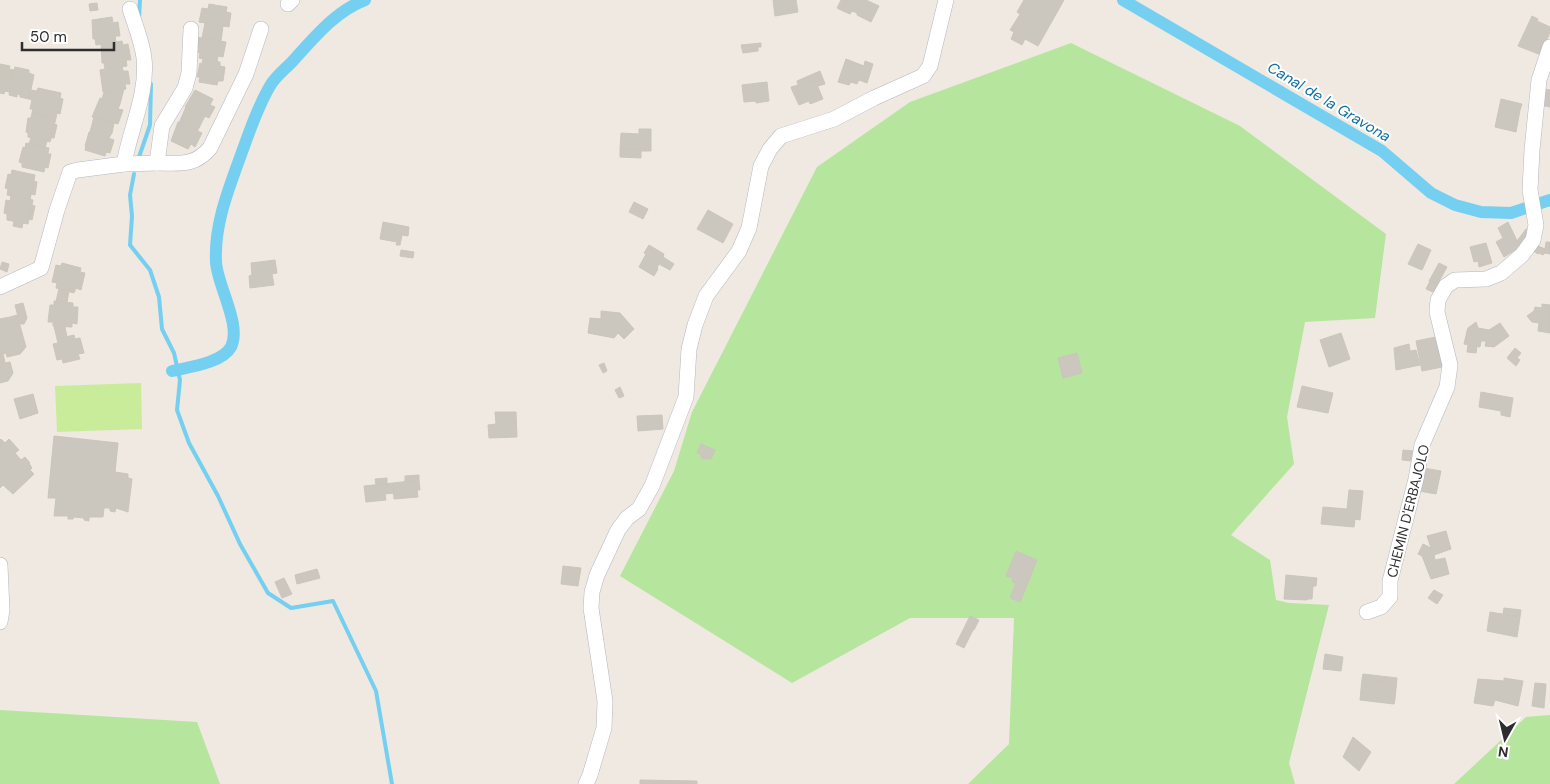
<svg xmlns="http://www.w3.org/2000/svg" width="1550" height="784" font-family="'DM Sans',sans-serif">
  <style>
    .green { fill: #b6e59e }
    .pitch { fill: #c9ec9a }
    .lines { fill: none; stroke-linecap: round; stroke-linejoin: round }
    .stream { stroke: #75cff0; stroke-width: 4 }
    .canal { stroke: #75cff0; stroke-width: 12 }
    .building { fill: #cbc7bf; stroke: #cbc5ba }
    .minor-casing { stroke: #b4b7c1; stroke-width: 16 }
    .minor { stroke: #fff; stroke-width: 15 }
    .labels { text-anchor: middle; stroke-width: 4; stroke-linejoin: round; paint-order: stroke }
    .street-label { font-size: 14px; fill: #2e2e2e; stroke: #fff }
    .water-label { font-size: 15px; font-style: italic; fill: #0d6fa3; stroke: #fff }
  </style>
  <rect width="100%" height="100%" fill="#efe9e1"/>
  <g class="green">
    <path d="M1071,43L1240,126L1386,234L1375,318L1305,322L1287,417L1294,464L1231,535L1270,560L1276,600L1289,603L1329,605L1289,763L1295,784H968L1009,744L1014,618H910L792,683L620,576L674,471L692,412L817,167L910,102Z"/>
    <path d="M0,710L197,722L220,784H0Z"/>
    <path d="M1550,715V784H1454L1526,717Z"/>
  </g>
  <path class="pitch" d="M141,383L142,429L57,432L55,386Z"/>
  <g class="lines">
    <g class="stream">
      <path d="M139,19L140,0"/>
      <path d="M138,160L150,125L151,84"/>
      <path d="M134,174L130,195L132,216L130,245L150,270L159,297L162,329L174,353L180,380L177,410L189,443L218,496L240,544L268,593L291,608L333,601L376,691L392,784"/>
    </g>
    <g class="canal">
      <path d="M1123,0L1382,151L1431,193L1455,205L1481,212L1511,213L1550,200"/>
      <path d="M172,371C189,367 222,363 231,347C242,325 217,285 216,262C214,224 229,188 242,152C250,130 258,106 270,86C275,77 284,70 291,63C312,40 335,11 365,0"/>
    </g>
  </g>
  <g class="building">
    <path d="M773,0H796L798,12L775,16Z"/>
    <path d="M841,0L847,2L843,11L837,8Z"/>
    <path d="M843,0H866L879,6L871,22L857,15V13L852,11L850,14L843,11L847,2Z"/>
    <path d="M1024,0H1029L1020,14L1017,12Z"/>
    <path d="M1029,0H1064L1038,46L1025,39L1022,45L1011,39L1014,32L1010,30Z"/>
    <path d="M97,3L98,10L90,11L89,4Z"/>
    <path d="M209,4L227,7L226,12L231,13L229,27L199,22L202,8L208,9Z"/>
    <path d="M1532,16L1538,19L1537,21L1550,27V32L1541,55L1518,46Z"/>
    <path d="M112,17L113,23L118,22L120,36H115L116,42L96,45L95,39H93L92,20Z"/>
    <path d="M205,23L223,26L221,41L202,38Z"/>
    <path d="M196,37L226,42L223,57L218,56L217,61L199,58L200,53L194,52Z"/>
    <path d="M122,41L123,45L128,44L131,60H126L127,66L105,69L104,63H102L101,44Z"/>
    <path d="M761,43V47H758V51L743,53L741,45Z"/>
    <path d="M203,59L220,62V66L225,67L223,81H218L217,85L199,82L200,77H197L200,63L202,64Z"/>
    <path d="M846,59L864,66L865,61L873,64L867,83L859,80L857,84L851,82L849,85L838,82Z"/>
    <path d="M0,64L10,66L9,69L14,70L9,92L5,91L4,94L0,93Z"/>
    <path d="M122,66L123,71H128L130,84H125L126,89L103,92L100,70Z"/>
    <path d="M15,67L29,70V73L34,75L29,99L20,97V95L17,94V97L9,95Z"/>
    <path d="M820,71L825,84L818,86L815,80L792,90L791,87L798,85L797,81Z"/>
    <path d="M815,80L823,99L810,104L809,101L799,105L792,90Z"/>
    <path d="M767,82L769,101L756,103V101L744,102L742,85Z"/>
    <path d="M38,88L61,93L56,118L32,113L33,109H30L32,100L29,99L31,90L37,91Z"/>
    <path d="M124,89L120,104L102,99L104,92Z"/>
    <path d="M1544,89L1550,90V107L1541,105Z"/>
    <path d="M195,90L213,99L210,105L215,107L209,118L185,107Z"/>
    <path d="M60,98L63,99L60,114L57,113Z"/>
    <path d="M100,98L120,104L118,109L123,110L118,124L92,117Z"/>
    <path d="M1501,99L1522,104L1520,110L1517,109L1512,131L1495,127Z"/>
    <path d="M186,107L205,116L197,132L179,123Z"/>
    <path d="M1517,109L1520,110L1516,132L1512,131Z"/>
    <path d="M32,113L56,118L50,142L28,137V133L26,132L28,118H31Z"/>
    <path d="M94,117L114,123L112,133L109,138L90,132Z"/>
    <path d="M178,122L202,133L195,147L191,144L188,149L171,141Z"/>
    <path d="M54,124L57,125L54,138H51Z"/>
    <path d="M639,129H651V151H641V149H620L621,133L639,134Z"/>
    <path d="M89,132L114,140L110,153L106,152L105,156L85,150L86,146H85Z"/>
    <path d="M31,138L47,141L45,148L29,144Z"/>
    <path d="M26,143L49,148L44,172L22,167V163L19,162L23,147L25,148Z"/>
    <path d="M620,149H641V158L620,157Z"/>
    <path d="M48,154H51L48,168L45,167Z"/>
    <path d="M12,170L35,175L30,200L7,195L8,189L5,188L8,174L11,175Z"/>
    <path d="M34,181L37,182L35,195L31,194Z"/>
    <path d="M11,196L33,200L28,224L7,220V214L4,213L6,200L10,201Z"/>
    <path d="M634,202L648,209L643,219L629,212Z"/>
    <path d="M32,205L35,206L32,220L29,219Z"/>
    <path d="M708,210L733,224L723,243L697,229Z"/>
    <path d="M14,221L23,223L22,228L13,226Z"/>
    <path d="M383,222L409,227L408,236L402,235L400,245H396L397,242L380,239Z"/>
    <path d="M1508,222L1520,247L1504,257L1496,242L1503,238L1498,228Z"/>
    <path d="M1526,229L1532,231L1520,247L1517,241Z"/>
    <path d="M1546,242H1550V254L1545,253L1543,255L1539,253L1538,254L1532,250L1536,245L1545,249Z"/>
    <path d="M1486,243L1492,263L1479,267L1478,261L1474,262L1470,247Z"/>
    <path d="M1418,244L1431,250L1422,270L1408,264Z"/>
    <path d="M649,245L664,254L663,257L674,264L670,270L659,264L657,268L658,269L654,276L639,267L646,254L644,253Z"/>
    <path d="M401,250L414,252L413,258L400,256Z"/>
    <path d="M275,260L277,273L272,274L274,285L250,288L249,276L252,275L251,263Z"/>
    <path d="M2,262L9,264L7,272L0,269Z"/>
    <path d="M62,263L81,268L80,272L85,273L81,290L76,288L74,293L56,288L57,283L52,282L56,265L61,266Z"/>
    <path d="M1439,263L1447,267L1437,285L1429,281Z"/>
    <path d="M1430,281L1437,285L1433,292L1426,289Z"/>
    <path d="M59,289L69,291L67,302L56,301Z"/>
    <path d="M54,301L73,303V307H78L77,324L72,323V327L53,326V322H48L50,305H54Z"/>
    <path d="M23,303L27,318L24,324H20L15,305Z"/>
    <path d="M1542,304L1550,305V314L1534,311L1535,307L1542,308Z"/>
    <path d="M601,311L620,313L634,329L624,339L618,333L614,338L588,333L590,318L601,319Z"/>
    <path d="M1534,311L1550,314V333L1538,331L1539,323L1532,322L1527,316Z"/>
    <path d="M17,315L19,322L12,324L10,317Z"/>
    <path d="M10,317L12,324L19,322L26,347L20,354L7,357L6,353L3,354L4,358L0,359V319Z"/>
    <path d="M1476,322L1478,328L1473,332L1467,331L1468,328Z"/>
    <path d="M1500,323L1509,336L1494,347L1485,346L1486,341H1481L1480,347L1464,344L1467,331L1473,332L1478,328L1489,330Z"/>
    <path d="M54,326L65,327L67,337L57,339Z"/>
    <path d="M1341,333L1350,359L1329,367L1320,340Z"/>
    <path d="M74,335L75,339L80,338L84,353L78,354L80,359L63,363L62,359L57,360L53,344L58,343L57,339Z"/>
    <path d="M1436,337L1442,367L1422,371L1416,341Z"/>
    <path d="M1409,344L1410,351L1416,350L1420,365L1396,370L1394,348Z"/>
    <path d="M1468,345L1477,346L1476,353L1467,352Z"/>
    <path d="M1515,348L1521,353L1517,358L1520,360L1516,366L1507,358Z"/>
    <path d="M1077,353L1082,373L1063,378L1058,358Z"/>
    <path d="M4,358L5,363L10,362L13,373L8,381L0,383V359Z"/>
    <path d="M604,363L607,371L603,373L599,365Z"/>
    <path d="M1302,386L1333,393L1328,413L1297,407Z"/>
    <path d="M620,387L624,396L619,398L615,390Z"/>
    <path d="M1481,392L1513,398L1510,417L1501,415V411L1479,407Z"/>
    <path d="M33,394L38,413L20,419L14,399Z"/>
    <path d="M495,412H516L517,437L489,438L488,425L496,424Z"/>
    <path d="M662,415L663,429L638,431L637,416Z"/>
    <path d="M54,436L118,443L115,472L128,474V478L132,479L128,512L116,508L115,512L110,511V508H104L103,517H89V521L84,520V518L74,517L73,519H68V516H54L56,498H48Z"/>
    <path d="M1,439L5,443L9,439L19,450L15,453L21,460L25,457L30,463H29L32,468L30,470L34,474L13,494L3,485L0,488V440Z"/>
    <path d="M701,444L715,450L711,459L701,458V454L697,453Z"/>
    <path d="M1403,450L1413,451L1412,461L1402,460Z"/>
    <path d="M1423,468L1441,471L1436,494L1419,491Z"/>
    <path d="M419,475V480L405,482V476Z"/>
    <path d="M387,478V484L376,485L375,479Z"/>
    <path d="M419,480L420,490H417L418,497L394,499L393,483Z"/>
    <path d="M393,483L394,493L385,494L386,500L366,502L364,486Z"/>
    <path d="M1349,490L1363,491L1360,520L1355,519L1354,527L1321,524L1323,507L1347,509Z"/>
    <path d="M1446,531L1451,549L1434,555L1435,560L1445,558L1449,574L1431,579L1422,556L1418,554L1423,544L1431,548L1427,536Z"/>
    <path d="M1016,551L1037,560L1020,602L1010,598L1016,583L1012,582L1013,578L1006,576Z"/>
    <path d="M563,566L581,568L578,586L561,584Z"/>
    <path d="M317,569L320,578L297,584L295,575Z"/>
    <path d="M1286,575L1317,578L1316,586H1313L1312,599H1308L1307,600L1284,599Z"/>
    <path d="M284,578L292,594L282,598L275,582Z"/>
    <path d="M1434,590L1443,595L1437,604L1428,598Z"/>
    <path d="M1504,608L1521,610L1520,617L1503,614Z"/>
    <path d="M1490,612L1520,617L1517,637L1487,631Z"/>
    <path d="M970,616L979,620L974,630L965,626Z"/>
    <path d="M965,626L973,630L964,648L956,644Z"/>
    <path d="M1325,654L1343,657L1341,671L1323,669Z"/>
    <path d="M1363,674L1397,678L1395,699L1389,698L1391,682L1362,679Z"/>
    <path d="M1504,678L1523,681L1518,706L1495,700L1493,706L1474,703L1478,679L1504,681Z"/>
    <path d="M1362,679L1391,682L1389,698L1395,699L1394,704L1360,700Z"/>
    <path d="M1535,683L1546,684L1544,708L1532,706Z"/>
    <path d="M1353,737L1371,752L1359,771L1343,757Z"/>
    <path d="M640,780L697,781V784H640Z"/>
  </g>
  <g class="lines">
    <g class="minor-casing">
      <g id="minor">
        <path d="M288,4L292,0"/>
        <path d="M157,163C179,163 194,167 210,148L246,74L261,29"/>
        <path d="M124,164L157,163L162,126L185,88L189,73L191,29"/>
        <path d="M0,287L41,268L57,210L70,172L78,170L124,164C130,129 148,94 144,58C142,41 135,25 130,9"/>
        <path d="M0,565L2,610L0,622"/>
        <path d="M1367,612L1381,607L1390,597V581L1416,479L1422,445L1447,387L1450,365L1437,312L1438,300L1446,286L1455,280L1486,279L1501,273L1522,255L1533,240L1536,225L1530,190L1532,150L1539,80L1550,47"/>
        <path d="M586,784L590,775L604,728L605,701L591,608L592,592L597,575L618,530L627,518L639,509L652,486L686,397L689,349L695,325L706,296L739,251L749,228L761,166L770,149L781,136L834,119L874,98L923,76L930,66L946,0"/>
      </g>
    </g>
    <use href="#minor" class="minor"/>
  </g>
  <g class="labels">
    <g class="street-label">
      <text transform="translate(1408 511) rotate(-76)" y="5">CHEMIN D'ERBAJOLO</text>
    </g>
    <g class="water-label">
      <text transform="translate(1329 102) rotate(31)" y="5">Canal de la Gravona</text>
    </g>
  </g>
  <g transform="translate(1505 739) rotate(188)" stroke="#ffffff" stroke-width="4" paint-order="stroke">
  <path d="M0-4L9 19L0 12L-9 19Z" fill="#2e2e2e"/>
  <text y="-8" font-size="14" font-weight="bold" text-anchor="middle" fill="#2e2e2e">N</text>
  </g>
  <path d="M22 42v8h92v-8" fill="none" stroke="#2e2e2e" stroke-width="2.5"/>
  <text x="30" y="42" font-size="15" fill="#2e2e2e" stroke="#ffffff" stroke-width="4" paint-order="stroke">50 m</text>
</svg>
